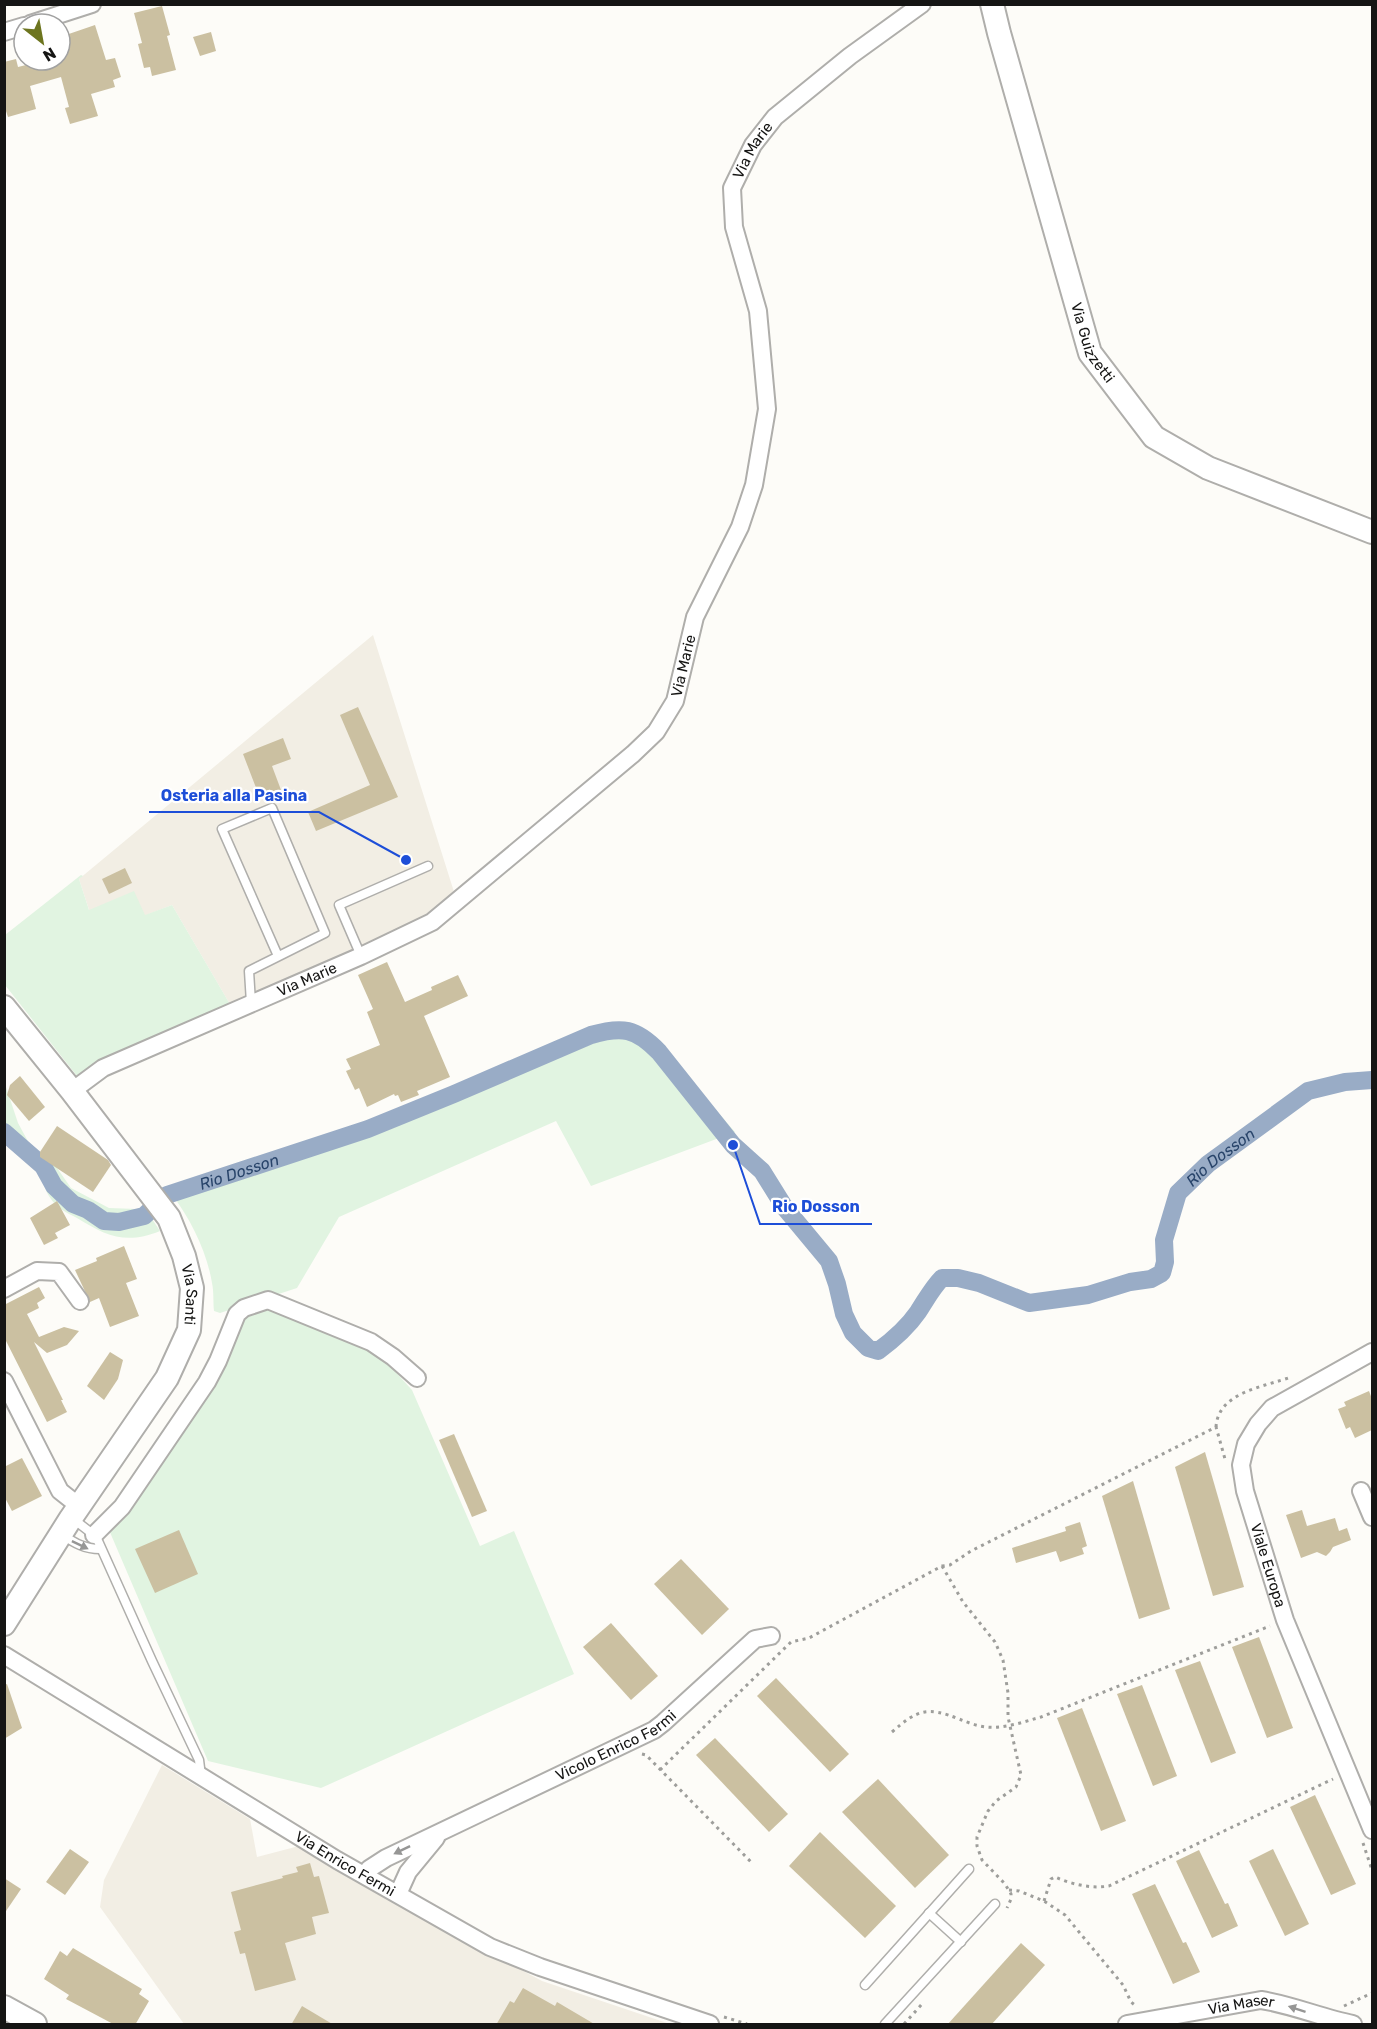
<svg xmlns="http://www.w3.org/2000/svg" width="1377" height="2029" font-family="Rubik,sans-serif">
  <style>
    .built { fill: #f2eee4 }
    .green { fill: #e1f4e1 }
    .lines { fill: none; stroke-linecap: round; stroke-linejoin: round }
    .canal { stroke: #99acc6; stroke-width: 18 }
    .building { fill: #cbc0a1 }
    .lane-casing { stroke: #afaeab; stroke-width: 11 }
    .street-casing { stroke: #afaeab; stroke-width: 20 }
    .secondary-casing { stroke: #afaeab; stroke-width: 26 }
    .path { stroke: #9e9e9b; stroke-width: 3; stroke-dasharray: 3 4.5; stroke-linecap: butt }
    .lane { stroke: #fff; stroke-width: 8 }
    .street { stroke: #fff; stroke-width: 16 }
    .secondary { stroke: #fff; stroke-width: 22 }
    .oneway { fill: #969695 }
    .labels { text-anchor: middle; stroke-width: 4.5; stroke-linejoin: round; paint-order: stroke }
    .street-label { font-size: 15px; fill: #151514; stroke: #fff }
    .water-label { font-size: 16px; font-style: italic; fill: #28446a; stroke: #fff }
    .leader { fill: none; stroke: #1d4ed8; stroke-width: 2 }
    .callout-dot { fill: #1d4ed8; stroke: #fff; stroke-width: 2 }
    .callout-label { font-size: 16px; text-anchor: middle; font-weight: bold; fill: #1d4ed8; stroke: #fff; stroke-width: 4.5; stroke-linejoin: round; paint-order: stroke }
  </style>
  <rect width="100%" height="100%" fill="#fdfcf8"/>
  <g class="built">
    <path d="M373,635L455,895L431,916L231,1006L172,905L97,934L79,879Z"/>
    <path d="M162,1765L250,1819L257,1857L299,1846L367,1887L542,1981L670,2024H184L100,1907L104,1880Z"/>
  </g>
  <g class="green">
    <path d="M81,875L83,876L79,879L89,910L134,891L145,915L172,905L231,1006L77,1076L5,985V935Z"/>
    <path d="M617,1022L651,1035L735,1132L591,1186L556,1121L339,1217L297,1288L220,1313L214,1311C213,1302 214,1292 212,1283C207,1252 191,1220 173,1196L326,1135L372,1121L459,1087L535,1052Z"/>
    <path d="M4,1077L6,1087L18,1123L30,1145L55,1165L71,1188L109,1208L137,1209L144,1207L160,1231C126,1245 106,1236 77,1218C67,1213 57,1208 51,1199C43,1189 43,1174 34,1166C25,1157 13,1154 5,1143Z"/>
    <path d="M269,1302L380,1355L412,1390L480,1546L514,1531L574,1674L321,1788L208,1761L109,1530L243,1314Z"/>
  </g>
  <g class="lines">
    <path class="canal" id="s1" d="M4,1132L43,1166L54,1186L73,1204L88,1210L104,1221L119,1222L144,1216L167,1195L368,1129L454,1094L591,1035C622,1026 636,1028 659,1052L733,1145L762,1171L785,1208L829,1261L837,1284L844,1314L853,1333L868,1348L878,1351C893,1340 907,1328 918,1312C926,1300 932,1288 942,1278H958L979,1283L1029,1303L1088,1295L1130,1282L1151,1279L1162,1273L1165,1262L1164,1240L1178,1193L1208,1164L1308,1091L1345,1082L1372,1080"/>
  </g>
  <g class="building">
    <path d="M162,6L170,35L167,36L176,70L152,76L150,67L144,68L138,44L142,43L134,13Z"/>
    <path d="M95,25L106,60L115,58L121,77L113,80L115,87L91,94L98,116L70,124L65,108L69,107L61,77L30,86L36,109L8,117L4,105V62L16,59L18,67L46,60H60V37Z"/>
    <path d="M211,32L216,51L200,56L193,37Z"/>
    <path d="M358,707L398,797L316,831L308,812L370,785L340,715Z"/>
    <path d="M283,738L291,759L272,766L281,790L260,798L243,754Z"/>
    <path d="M125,868L132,883L109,894L102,879Z"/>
    <path d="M387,962L405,1002L432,990L431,987L458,975L468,996L424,1016L450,1077L417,1091L419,1095L401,1102L398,1095L395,1096L394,1094L367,1107L359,1088L355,1090L346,1071L351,1069L346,1059L380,1045L367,1012L373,1009L358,975Z"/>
    <path d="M20,1076L45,1107L29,1121L7,1095L10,1085Z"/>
    <path d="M57,1126L108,1160L111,1165L93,1192L40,1157V1152Z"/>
    <path d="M57,1201L70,1225L55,1233L58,1238L44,1245L30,1218Z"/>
    <path d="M124,1246L137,1279L126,1283L139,1316L110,1327L99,1298L90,1302L75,1270L97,1261L96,1258Z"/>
    <path d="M39,1287L45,1298L37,1303L39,1308L27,1314L39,1337L64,1327L79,1331L67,1345L47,1353L34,1342L63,1400H61L67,1412L47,1422L4,1337V1305Z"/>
    <path d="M110,1352L123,1360L118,1379L104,1400L87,1386Z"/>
    <path d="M1369,1391L1372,1399V1430L1355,1438L1350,1427L1346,1429L1338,1409L1346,1406L1344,1402Z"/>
    <path d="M454,1434L487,1511L472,1517L439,1440Z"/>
    <path d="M1205,1452L1244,1587L1213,1596L1175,1467Z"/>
    <path d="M22,1458L42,1496L12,1511L4,1496V1467Z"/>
    <path d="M1133,1481L1170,1609L1139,1619L1102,1496Z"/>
    <path d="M1302,1510L1307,1526L1335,1518L1339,1531L1347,1528L1351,1540L1333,1547L1330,1552L1326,1556L1317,1552L1301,1558L1286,1515Z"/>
    <path d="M1080,1522L1087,1546L1082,1548L1084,1554L1060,1562L1056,1551L1016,1563L1012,1548L1066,1531L1065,1527Z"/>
    <path d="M179,1530L198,1574L155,1593L135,1549Z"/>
    <path d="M681,1559L729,1609L702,1635L654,1584Z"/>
    <path d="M611,1623L658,1676L631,1700L583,1647Z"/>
    <path d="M1259,1637L1293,1728L1267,1738L1232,1647Z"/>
    <path d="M1200,1661L1236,1753L1211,1763L1175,1670Z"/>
    <path d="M776,1678L849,1754L830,1772L757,1696Z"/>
    <path d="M7,1684L22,1728L4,1739V1685Z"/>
    <path d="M1142,1685L1177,1776L1153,1786L1117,1694Z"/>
    <path d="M1082,1708L1126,1821L1101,1831L1057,1718Z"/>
    <path d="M715,1738L788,1814L769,1832L696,1755Z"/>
    <path d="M878,1779L949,1855L915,1888L842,1812Z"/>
    <path d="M1315,1795L1356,1884L1331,1895L1290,1807Z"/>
    <path d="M820,1832L896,1906L865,1938L789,1866Z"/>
    <path d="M70,1849L89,1862L65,1895L46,1882Z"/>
    <path d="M1273,1849L1309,1924L1285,1936L1249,1861Z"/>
    <path d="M1199,1850L1225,1904L1228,1903L1238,1926L1212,1938L1176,1861Z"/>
    <path d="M310,1863L314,1877L319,1876L329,1913L312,1917L316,1934L285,1943L296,1980L255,1991L245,1953L240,1954L234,1932L241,1930L231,1892L283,1878L282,1876L298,1872L296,1867Z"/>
    <path d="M4,1878L21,1889L4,1914Z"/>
    <path d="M1155,1884L1183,1943L1186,1942L1200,1972L1173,1984L1132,1894Z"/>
    <path d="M1021,1943L1045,1965L991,2025H947Z"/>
    <path d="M73,1948L142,1989L139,1994L149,2001L135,2025H115L66,1999L69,1995L44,1979L60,1951L67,1956Z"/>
    <path d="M523,1988L555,2006L557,2002L596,2025H496L510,2001L514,2003Z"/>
    <path d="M302,2006L334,2025H291Z"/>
  </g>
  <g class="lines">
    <g class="lane-casing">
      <g id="lane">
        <path d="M361,956L339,905L428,866"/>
        <path d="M251,1003L249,971L325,933L272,808L222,829L278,956"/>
        <path d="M72,1518L94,1535L98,1541L152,1661L199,1760L201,1776"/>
        <path d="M61,1534C75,1543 84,1549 100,1549"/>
        <path d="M929,1913L961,1942"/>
        <path d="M865,1985L969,1869"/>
        <path d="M885,2024L995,1904"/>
      </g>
    </g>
    <g class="street-casing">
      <g id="street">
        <path d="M30,24L92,4"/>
        <path d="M4,32L24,26"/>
        <path id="s2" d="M72,1091L103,1068L361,956L432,922L633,754L656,732L675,701L695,617L740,527L754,485L767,409L758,311L734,227L732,188L753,145L775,117L850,56L922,4"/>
        <path d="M4,1289L37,1271L59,1272L80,1301"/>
        <path id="s3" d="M1372,1352L1272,1408L1258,1424L1246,1444L1241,1465L1245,1491L1285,1620L1372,1830"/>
        <path d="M4,1381L60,1491L79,1506"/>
        <path d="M1361,1491L1372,1517"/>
        <path d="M94,1535L122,1507L207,1382L218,1361L237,1314L244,1308L268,1300L371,1342L393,1357L417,1378"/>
        <path id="s4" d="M4,1655L337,1860L490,1947L540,1967L710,2024"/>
        <path id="s5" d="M366,1876L369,1869L386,1858L654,1730L663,1723L755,1639L771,1636"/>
        <path d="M398,1894L408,1872L436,1838"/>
        <path id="s6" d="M1127,2024L1261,2000C1293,2005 1322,2018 1353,2024"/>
      </g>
    </g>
    <g class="secondary-casing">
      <g id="secondary">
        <path id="s7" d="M992,4L999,33L1090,353L1154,437L1208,468L1372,532"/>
        <path id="s8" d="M4,1007L72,1091L169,1218L184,1256L192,1288L189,1330L167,1378L71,1518L4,1624"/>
        <path d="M4,2007L35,2024"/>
      </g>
    </g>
    <g class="path">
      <path d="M1216,1427C1218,1392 1264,1387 1291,1377"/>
      <path d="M942,1566L963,1602L995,1642L1003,1660L1008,1693V1717L1021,1775L1016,1787L996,1801L988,1811L977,1837V1846L982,1860L1005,1884L1011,1894V1899L1007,1908"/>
      <path d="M892,1732C917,1710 927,1706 959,1719C967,1722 976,1726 986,1727C1004,1729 1023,1722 1041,1717L1270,1626"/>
      <path d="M642,1754L646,1755L753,1864"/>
      <path d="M660,1770L791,1642L809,1638L942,1566L950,1565L971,1551L1216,1427L1225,1459"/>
      <path d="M1363,1843L1372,1870"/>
      <path d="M1009,1890L1019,1891L1044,1901L1065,1915L1123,1985L1131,2002L1136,2006"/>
      <path d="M1044,1901L1051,1879L1055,1877C1071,1884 1091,1889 1109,1886L1333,1779"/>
      <path d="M1344,2006L1372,1993"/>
      <path d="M724,2017L747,2024"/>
      <path d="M904,2024L923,2003"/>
    </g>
    <use href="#lane" class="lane"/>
    <use href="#street" class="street"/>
    <use href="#secondary" class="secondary"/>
  </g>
  <defs><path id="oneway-solid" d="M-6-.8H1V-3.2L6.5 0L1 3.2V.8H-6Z" transform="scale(1.5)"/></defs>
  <g class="oneway">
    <use href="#oneway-solid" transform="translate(80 1545) rotate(26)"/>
    <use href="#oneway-solid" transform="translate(402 1850) rotate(154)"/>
    <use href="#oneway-solid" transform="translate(1297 2009) rotate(-162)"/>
  </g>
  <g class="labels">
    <g class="street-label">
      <text dy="5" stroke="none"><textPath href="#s2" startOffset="1305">Via Marie</textPath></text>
      <text dy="5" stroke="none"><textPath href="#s7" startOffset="354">Via Guizzetti</textPath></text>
      <text dy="5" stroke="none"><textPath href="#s2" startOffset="765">Via Marie</textPath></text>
      <text dy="5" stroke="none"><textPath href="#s2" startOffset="261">Via Marie</textPath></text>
      <text dy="5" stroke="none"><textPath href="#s8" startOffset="348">Via Santi</textPath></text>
      <text dy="5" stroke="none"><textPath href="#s3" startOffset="285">Viale Europa</textPath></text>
      <text dy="5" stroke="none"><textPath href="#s5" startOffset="284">Vicolo Enrico Fermi</textPath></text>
      <text dy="5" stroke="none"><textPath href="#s4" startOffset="400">Via Enrico Fermi</textPath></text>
      <text dy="5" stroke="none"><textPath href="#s6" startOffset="116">Via Maser</textPath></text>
    </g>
    <g class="water-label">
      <text dy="6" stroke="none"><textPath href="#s1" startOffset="1580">Rio Dosson</textPath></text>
      <text dy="6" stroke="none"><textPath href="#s1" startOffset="284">Rio Dosson</textPath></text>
    </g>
  </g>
  <path class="leader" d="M406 860L319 812H149M733 1145L760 1224H872"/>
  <g class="callout-dot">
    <circle cx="406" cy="860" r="6"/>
    <circle cx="733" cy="1145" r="6"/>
  </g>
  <g class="callout-label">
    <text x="234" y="801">Osteria alla Pasina</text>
    <text x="816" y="1212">Rio Dosson</text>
  </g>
  <rect width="1377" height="2029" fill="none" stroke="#151514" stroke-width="12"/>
  <g transform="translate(42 42) rotate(149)"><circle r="28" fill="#ffffff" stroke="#a1a1a1" stroke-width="1.5"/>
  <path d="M0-4.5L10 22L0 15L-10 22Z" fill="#6d751f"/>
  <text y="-9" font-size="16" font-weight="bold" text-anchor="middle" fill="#151514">N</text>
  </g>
</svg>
